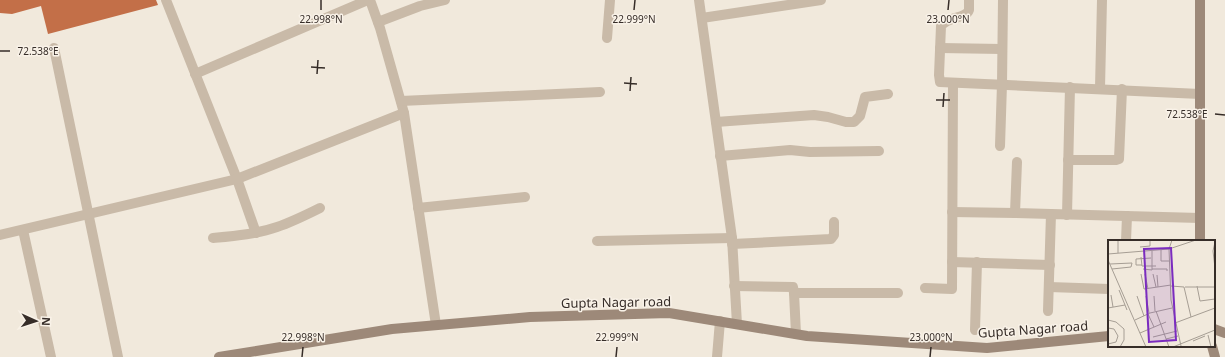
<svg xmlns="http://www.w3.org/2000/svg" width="1225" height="357" font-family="'Noto Sans',sans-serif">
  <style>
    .building { fill: #c36f48 }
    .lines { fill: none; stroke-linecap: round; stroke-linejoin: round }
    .street { stroke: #c9baa8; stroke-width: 10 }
    .secondary { stroke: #9d8979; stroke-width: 10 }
    .ticks { fill: none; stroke: #362d28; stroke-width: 1.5 }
    .labels { text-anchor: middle; stroke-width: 3; stroke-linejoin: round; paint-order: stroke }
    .street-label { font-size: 13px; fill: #362d28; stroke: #f9f2e8 }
    .inset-road { fill: none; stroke: #a69e94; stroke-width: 1 }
    .view { fill: #7b2cbf; fill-opacity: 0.15; stroke: #7b2cbf; stroke-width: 2 }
    .inset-edge { fill: none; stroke: #362d28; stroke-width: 2 }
    .ticks-label { font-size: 10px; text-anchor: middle; fill: #362d28; stroke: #f9f2e8; stroke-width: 3; stroke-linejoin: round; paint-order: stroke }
  </style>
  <rect width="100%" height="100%" fill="#f1e9dc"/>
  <path class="building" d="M0,0H156L158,5L48,34L41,6L12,14L0,13Z"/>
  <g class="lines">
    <g class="street">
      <path d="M166,0L237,179L256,233"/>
      <path d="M370,0L380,28L404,113L436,325"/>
      <path d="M699,0L732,238L737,324"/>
      <path d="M969,0C969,3 969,7 969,10C966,19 948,16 941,26L939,75L940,82L1200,94"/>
      <path d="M702,18L821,0"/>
      <path d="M378,22L420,6L445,0"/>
      <path d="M607,38L610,0"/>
      <path d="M54,48L118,357"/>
      <path d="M940,48L1002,49"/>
      <path d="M195,74L368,0"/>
      <path d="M1100,88L1102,0"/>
      <path d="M401,101L600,92"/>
      <path d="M716,122L814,115L828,117L846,122H854L860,116L865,97L888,94"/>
      <path d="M1000,146L1002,84L1003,0"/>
      <path d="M720,156L790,150L810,152L879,151"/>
      <path d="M1068,160H1116L1119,159L1122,89"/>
      <path d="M1017,162L1015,213L1051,214"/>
      <path d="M418,208L525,197"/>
      <path d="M952,212L1015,213"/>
      <path d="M1067,215L1070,87"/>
      <path d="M23,230L51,357"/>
      <path d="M0,235L237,179L404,113"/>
      <path d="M213,238C234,236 257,234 277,227C292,222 306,215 320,208"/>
      <path d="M597,241L732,238"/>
      <path d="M1126,241L1127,216"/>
      <path d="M732,244L831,239L834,235V222"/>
      <path d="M952,262L1050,265"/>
      <path d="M734,286L793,287L794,293L796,334"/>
      <path d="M1049,287L1109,289"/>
      <path d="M925,288L952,289L953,83"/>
      <path d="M794,293H898"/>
      <path d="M1048,311L1051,214L1200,218"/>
      <path d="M975,330L977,262"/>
      <path d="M717,357L720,321"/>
    </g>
    <g class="secondary">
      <path d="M1200,0V241"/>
      <path d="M1214,329L1225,333"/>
      <path d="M1212,346L1215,357"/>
      <path d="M219,357L392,329L530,317L669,313L807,336L987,348L1109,336"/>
    </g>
  </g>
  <path class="ticks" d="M321,10V0M634,10L635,0M948,10L949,0M0,51H10M311,67L325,68M317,74L318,60M624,83L637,84M630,91L631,77M936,100H950M943,107L944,93M1215,114L1225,115M302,357L303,347M616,357L617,347M930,357L931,347"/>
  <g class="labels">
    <g class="street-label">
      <text transform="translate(616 302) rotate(-1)" y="5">Gupta Nagar road</text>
      <text transform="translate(1033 329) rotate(-4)" y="5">Gupta Nagar road</text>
    </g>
  </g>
  <g transform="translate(1108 240)">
    <rect width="107" height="107" fill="#f1e9dc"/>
    <path class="inset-road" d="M10,0V13M64,0L61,9L63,60L73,106M107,2L105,11L107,28M32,7L42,6V0M53,10V21H61M0,14L61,9L88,0M33,17L34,26H48M0,20L38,107M2,24L24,23L23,27L4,29M34,25H28V19L43,18M35,29L44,30V11M44,29H59V31M33,34L36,49L63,45M37,34L40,49M45,34L48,47M49,35L50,47M63,46L76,47L83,77M89,46L92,61L107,59M77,47H107M11,50L19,70M3,55L5,67M29,56L36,76M38,56L41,73M46,56L47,71M0,68L17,65M48,71L61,107M40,74L46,87M0,80L8,82L16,89V100L12,107M27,80L42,73L64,68M67,83L107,68M0,88L6,89L10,96L8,102L0,104M32,93L58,82M100,95L103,107M45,97L69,91M58,99L70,96M85,101L97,96M65,107L107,90"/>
    <path class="view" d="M63,8L68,100L41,102L36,9Z"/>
    <rect width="107" height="107" class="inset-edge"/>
  </g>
  <g class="ticks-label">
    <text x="321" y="23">22.998°N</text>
    <text x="634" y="23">22.999°N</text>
    <text x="948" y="23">23.000°N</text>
    <text x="38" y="55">72.538°E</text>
    <text x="1187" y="118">72.538°E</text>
    <text x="303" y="341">22.998°N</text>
    <text x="617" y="341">22.999°N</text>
    <text x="931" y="341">23.000°N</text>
  </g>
  <g transform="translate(36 321) rotate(93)" stroke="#f9f2e8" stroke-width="3" paint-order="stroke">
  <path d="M0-3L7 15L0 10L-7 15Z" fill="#362d28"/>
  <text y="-6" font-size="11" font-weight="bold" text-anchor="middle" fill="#362d28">N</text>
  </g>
</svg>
